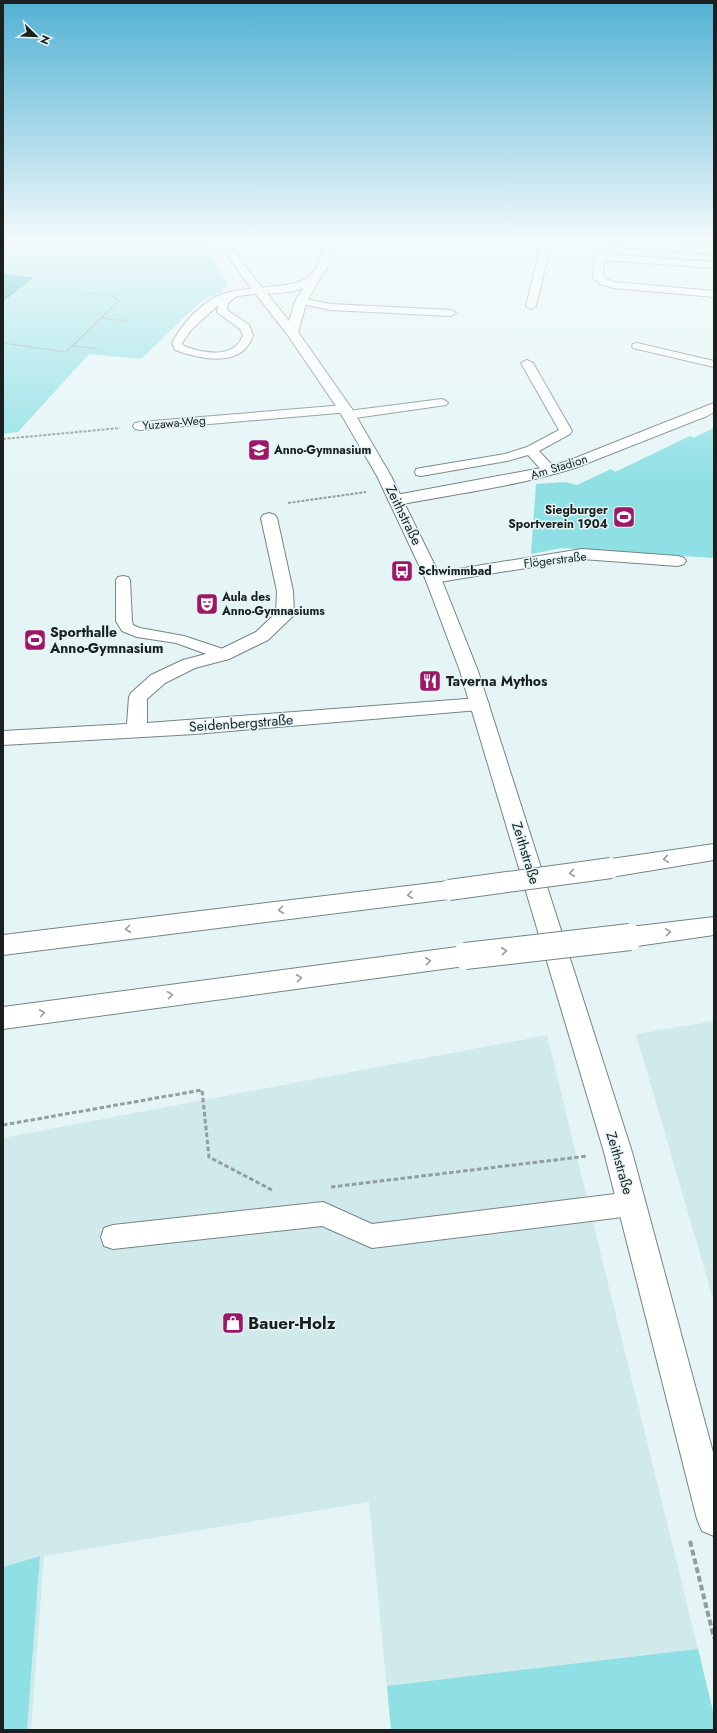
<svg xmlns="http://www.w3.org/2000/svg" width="717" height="1733" font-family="Jost,sans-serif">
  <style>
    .built { fill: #d0e9eb }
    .green { fill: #8fe0e4 }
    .water { fill: #0fadb4; stroke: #128388 }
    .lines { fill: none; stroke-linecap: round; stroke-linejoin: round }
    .service-casing { stroke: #768484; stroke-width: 2 }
    .minor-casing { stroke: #768484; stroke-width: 2 }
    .tertiary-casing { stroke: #768484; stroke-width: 2 }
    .motorway-casing { stroke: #768484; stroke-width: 2 }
    .path-far3 { stroke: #919d9e; stroke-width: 1.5; stroke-dasharray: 2 1; stroke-linecap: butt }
    .path-far2 { stroke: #919d9e; stroke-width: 2; stroke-dasharray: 3 1.5; stroke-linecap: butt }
    .path-far1 { stroke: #919d9e; stroke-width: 3; stroke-dasharray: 4.5 2.5; stroke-linecap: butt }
    .path { stroke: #919d9e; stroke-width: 4; stroke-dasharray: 6 3; stroke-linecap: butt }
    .service { fill: #fff; fill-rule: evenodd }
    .minor { fill: #fff; fill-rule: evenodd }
    .tertiary { fill: #fff; fill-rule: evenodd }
    .motorway { fill: #fff; fill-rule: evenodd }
    .motorway-bridge-far1-casing { stroke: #768484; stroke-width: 22; stroke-linecap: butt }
    .motorway-bridge-casing { stroke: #768484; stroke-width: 28; stroke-linecap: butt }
    .motorway-bridge-far1 { stroke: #fff; stroke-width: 20 }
    .motorway-bridge { stroke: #fff; stroke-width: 26 }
    .oneway { stroke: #989b9b }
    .labels { text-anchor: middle; stroke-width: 3; stroke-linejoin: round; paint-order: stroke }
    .far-street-label { font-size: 12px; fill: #1a2020; stroke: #e5f5f6 }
    .far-poi-label { font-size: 12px; font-weight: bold; fill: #1a2020; stroke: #e5f5f6; text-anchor: start }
    .street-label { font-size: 14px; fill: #1a2020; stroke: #e5f5f6 }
    .poi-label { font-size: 14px; font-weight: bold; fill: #1a2020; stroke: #e5f5f6; text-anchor: start }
    .near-poi-label { font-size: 17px; font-weight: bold; fill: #1a2020; stroke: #e5f5f6; text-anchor: start }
  </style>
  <rect width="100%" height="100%" fill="#e5f5f6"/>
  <g class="built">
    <path d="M714,1021V1302L636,1034Z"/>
    <path d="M547,1035L714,1714V1730H391L369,1502L44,1556L31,1730H27L40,1556L3,1567V1138Z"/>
  </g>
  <g class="green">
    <path d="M3,239H201L228,283L220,293L202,301L196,306L141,359L89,354L18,432L3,434Z"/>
    <path d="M714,428V558L562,548L531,554L536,484L565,482L577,485L611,469L615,472L690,436L693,438Z"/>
    <path d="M40,1556L27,1730H3V1567Z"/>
    <path d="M698,1649L714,1716V1730H391L387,1686Z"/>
  </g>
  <path class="water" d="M3,274L32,278L3,301Z"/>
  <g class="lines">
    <g class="service-casing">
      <g id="service">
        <path d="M542,239H552L536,306L531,309L526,306Z"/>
        <path d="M601,240L606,243L605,254L714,262V268L604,260L603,277L614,282L714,291V297L613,288L600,284L593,278L596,243Z"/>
        <path d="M260,288L265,291L264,293L237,296L228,303L227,310L249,325L253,335C243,369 200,359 175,350L172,343C182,324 202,301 223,294C235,290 248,289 260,288ZM218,305L217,311L218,313L240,329L243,335C234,360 203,353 184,346L182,343L192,329Z"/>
        <path d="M301,298L331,304L451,310L456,313L451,316L331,310L297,303L296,301L297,299Z"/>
        <path d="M637,343L714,361V367L633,348L632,346L633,344Z"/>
        <path d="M527,360L533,363L572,431L570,434L539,451L555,468L556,471L555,474H545L528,455L507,461L421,476L416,475L415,472L416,469L421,468L505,454L527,447L559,430L521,363Z"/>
        <path d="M442,399L446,401L448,403L446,405L348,419L344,418L342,415L344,412L348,411Z"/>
        <path d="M123,576L128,577L130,580L132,621L133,625L140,628L184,636L229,651L231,655L229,659L223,660L176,643L137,637L122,631L116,621V580L118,577Z"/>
        <path d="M631,1192L640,1195L643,1204L640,1213L631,1216L372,1248L322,1226L113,1249L104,1246L101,1237L104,1228L113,1225L323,1202L372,1224Z"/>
      </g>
    </g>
    <g class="minor-casing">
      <g id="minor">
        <path d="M327,239H337C333,250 331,262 325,271C312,293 282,293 260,294L256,293L254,291L256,289C275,284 304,289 316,268C321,259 323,249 327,239Z"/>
        <path d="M545,239H596L714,248V254L550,242Z"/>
        <path d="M714,403V412L707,416L575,468C517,486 456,494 396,505L391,503L388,500L391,497L396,495L547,467L565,462Z"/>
        <path d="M345,405L350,406L352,409L350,412L140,430L135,429L133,426L135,423L140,422Z"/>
        <path d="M269,513L275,515L277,518L293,591L294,615L268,640L229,659L195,668L165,683L147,699V723L479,698L486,699L489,704L486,709L479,710L195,734L3,745V731L127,724L129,697L131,693L151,675L183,660L217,651L256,632L276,613L277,591L261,518L263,515Z"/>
        <path d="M582,549L678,556L684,558L686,561L684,564L678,566L582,559L433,583L427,582L425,578L427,574L433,573Z"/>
      </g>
    </g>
    <g class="tertiary-casing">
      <path id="tertiary" d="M216,239H226L252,275L289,321L295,301L310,277L314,276L320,279L307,301L298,332L352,409L391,476L441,578L478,671L632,1152L714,1456V1536L702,1531L697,1519L604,1152L460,671L425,578L377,476L338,409L287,334L244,279Z"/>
    </g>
    <g class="motorway-casing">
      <g id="motorway">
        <path d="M714,844V860L611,877L603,874L600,868L603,862L611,859Z"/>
        <path d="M449,881L457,884L460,890L457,896L449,899L3,955V935Z"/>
        <path d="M714,917V935L630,947L622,944L618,937L622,930L630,927Z"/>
        <path d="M465,946L473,949L477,956L473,963L465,966L3,1029V1007Z"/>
      </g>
    </g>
    <g class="path-far3">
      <path d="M101,318L126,321"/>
      <path d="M3,343L66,352L119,301L113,296L84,292"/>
      <path d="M73,346L98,349"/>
    </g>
    <g class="path-far2">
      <path d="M3,439L120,428"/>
      <path d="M288,503L366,492"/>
    </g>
    <g class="path-far1">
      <path d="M3,1125L202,1090L209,1157L272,1190"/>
      <path d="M331,1187L588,1156"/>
    </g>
    <path class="path" d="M690,1541L714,1638"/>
    <use href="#service" class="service"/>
    <use href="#minor" class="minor"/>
    <use href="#tertiary" class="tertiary"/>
    <use href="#motorway" class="motorway"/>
    <g class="motorway-bridge-far1-casing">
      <path id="motorway-bridge-far1" d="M449,890L611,868"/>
    </g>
    <g class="motorway-bridge-casing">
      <path id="motorway-bridge" d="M465,956L630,937"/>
    </g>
    <use href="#motorway-bridge-far1" class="motorway-bridge-far1"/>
    <use href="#motorway-bridge" class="motorway-bridge"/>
  </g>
  <defs><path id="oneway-chevron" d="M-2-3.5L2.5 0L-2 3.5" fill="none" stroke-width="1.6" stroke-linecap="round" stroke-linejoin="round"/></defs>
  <g class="oneway">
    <use href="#oneway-chevron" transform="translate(666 859) rotate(171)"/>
    <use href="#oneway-chevron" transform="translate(572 873) rotate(172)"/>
    <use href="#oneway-chevron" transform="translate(410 895) rotate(173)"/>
    <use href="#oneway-chevron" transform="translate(281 910) rotate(173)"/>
    <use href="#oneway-chevron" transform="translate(128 929) rotate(173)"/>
    <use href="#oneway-chevron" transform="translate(668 932) rotate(-8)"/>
    <use href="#oneway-chevron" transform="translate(504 951) rotate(-6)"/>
    <use href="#oneway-chevron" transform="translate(428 961) rotate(-8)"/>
    <use href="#oneway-chevron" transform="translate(299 978) rotate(-8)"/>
    <use href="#oneway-chevron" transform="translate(170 995) rotate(-8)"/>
    <use href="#oneway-chevron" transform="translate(42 1013) rotate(-8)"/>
  </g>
  <linearGradient id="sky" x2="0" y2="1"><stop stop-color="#51b1d3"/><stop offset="0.5" stop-color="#f3fafb"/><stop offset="1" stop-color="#f3fafb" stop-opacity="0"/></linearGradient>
  <rect width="717" height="482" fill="url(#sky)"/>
  <defs>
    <g id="school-square" transform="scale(1.15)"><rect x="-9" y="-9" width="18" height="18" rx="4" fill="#9d1769" stroke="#e5f5f6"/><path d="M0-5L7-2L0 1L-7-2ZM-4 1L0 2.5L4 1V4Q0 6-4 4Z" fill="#fff"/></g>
    <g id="stadium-square" transform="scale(1.15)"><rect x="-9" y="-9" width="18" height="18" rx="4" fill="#9d1769" stroke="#e5f5f6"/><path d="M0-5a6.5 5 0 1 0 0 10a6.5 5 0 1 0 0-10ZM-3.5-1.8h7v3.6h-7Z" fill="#fff"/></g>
    <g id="bus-square" transform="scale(1.15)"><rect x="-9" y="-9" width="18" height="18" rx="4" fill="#9d1769" stroke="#e5f5f6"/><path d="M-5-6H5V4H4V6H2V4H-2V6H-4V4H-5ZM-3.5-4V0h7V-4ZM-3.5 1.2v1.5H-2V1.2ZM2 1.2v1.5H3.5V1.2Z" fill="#fff"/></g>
    <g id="theatre-square" transform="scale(1.15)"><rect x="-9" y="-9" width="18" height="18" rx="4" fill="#9d1769" stroke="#e5f5f6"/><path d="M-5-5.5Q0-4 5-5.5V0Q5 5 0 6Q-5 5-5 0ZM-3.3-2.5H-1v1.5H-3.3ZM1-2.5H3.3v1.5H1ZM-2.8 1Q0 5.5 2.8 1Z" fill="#fff"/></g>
    <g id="restaurant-square" transform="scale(1.15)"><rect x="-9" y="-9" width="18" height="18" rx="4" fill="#9d1769" stroke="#e5f5f6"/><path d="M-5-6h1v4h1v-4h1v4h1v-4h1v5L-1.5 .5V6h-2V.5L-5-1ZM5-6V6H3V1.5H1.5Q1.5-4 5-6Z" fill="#fff"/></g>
    <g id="shop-square" transform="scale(1.15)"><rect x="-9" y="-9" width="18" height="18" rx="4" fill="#9d1769" stroke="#e5f5f6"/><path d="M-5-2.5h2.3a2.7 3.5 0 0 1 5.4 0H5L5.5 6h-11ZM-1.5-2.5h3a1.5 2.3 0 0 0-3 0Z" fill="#fff"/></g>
  </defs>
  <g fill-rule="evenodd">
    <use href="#school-square" x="259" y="450"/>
    <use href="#stadium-square" x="624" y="517"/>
    <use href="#bus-square" x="402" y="571"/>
    <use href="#theatre-square" x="207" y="604"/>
    <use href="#stadium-square" x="35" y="640"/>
    <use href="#restaurant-square" x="430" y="681"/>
    <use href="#shop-square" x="233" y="1323"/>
  </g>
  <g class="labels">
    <g class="far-street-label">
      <text transform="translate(174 423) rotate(-5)" y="4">Yuzawa-Weg</text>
      <text transform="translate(559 467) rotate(-17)" y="4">Am Stadion</text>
      <text transform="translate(555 560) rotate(-7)" y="4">Flögerstraße</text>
    </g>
    <g class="far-poi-label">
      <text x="274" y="454">Anno-Gymnasium</text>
      <text x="608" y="514" text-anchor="end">Siegburger<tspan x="608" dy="14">Sportverein 1904</tspan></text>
      <text x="418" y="575">Schwimmbad</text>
      <text x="222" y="601">Aula des<tspan x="222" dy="14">Anno-Gymnasiums</tspan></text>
    </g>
    <g class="street-label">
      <text transform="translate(404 515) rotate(64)" y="5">Zeithstraße</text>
      <text transform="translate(241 723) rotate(-4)" y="5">Seidenbergstraße</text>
      <text transform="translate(526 853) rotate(73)" y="5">Zeithstraße</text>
      <text transform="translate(620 1163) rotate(74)" y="5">Zeithstraße</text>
    </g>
    <g class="poi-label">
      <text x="50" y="637">Sporthalle<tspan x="50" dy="16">Anno-Gymnasium</tspan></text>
      <text x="446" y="686">Taverna Mythos</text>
    </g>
    <g class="near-poi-label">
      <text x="248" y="1329">Bauer-Holz</text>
    </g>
  </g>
  <rect width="717" height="1733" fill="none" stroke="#1a2020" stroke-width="8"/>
  <g transform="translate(36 36) rotate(113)" stroke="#e5f5f6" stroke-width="3" paint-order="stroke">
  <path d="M0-3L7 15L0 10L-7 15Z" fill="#1a2020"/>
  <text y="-6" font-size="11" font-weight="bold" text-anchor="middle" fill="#1a2020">N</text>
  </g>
</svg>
